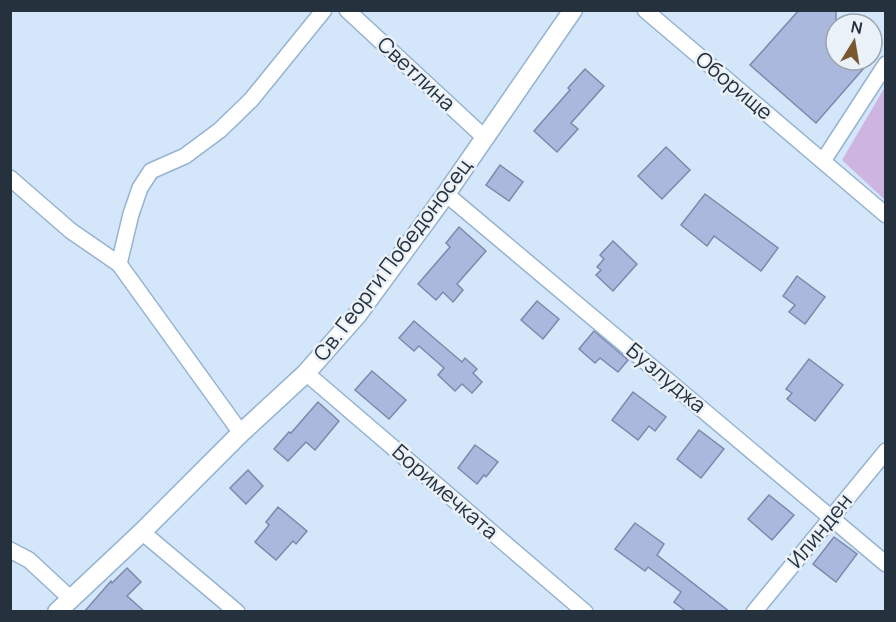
<svg xmlns="http://www.w3.org/2000/svg" width="896" height="622" font-family="Manrope,sans-serif">
  <style>
    .green { fill: #cdb4e1 }
    .building { fill: #abb8dd; stroke: #7d88ac; stroke-width: 1.5 }
    .lines { fill: none; stroke-linecap: round; stroke-linejoin: round }
    .minor-casing { stroke: #96b3d2; stroke-width: 18 }
    .tertiary-casing { stroke: #96b3d2; stroke-width: 21 }
    .minor { stroke: #fff; stroke-width: 15 }
    .tertiary { stroke: #fff; stroke-width: 18 }
    .labels { text-anchor: middle; stroke-width: 5; stroke-linejoin: round; paint-order: stroke }
    .street-label { font-size: 21px; fill: #25313d; stroke: #ebf1f8 }
  </style>
  <rect width="100%" height="100%" fill="#d4e6f9"/>
  <path class="green" d="M885,87V200L842,160Z"/>
  <g class="building">
    <path d="M799,10H836V60H871L816,123L750,65Z"/>
    <path d="M585,69L604,86L571,123L578,129L557,152L534,131L570,90L568,88Z"/>
    <path d="M666,147L690,170L662,199L638,176Z"/>
    <path d="M500,165L523,182L509,201L486,185Z"/>
    <path d="M705,194L778,248L761,271L714,236L707,246L681,225Z"/>
    <path d="M459,227L486,251L457,284L463,290L453,302L443,292L436,300L418,284L450,247L446,243Z"/>
    <path d="M613,241L637,264L613,291L596,275L601,270L597,267L604,259L600,255Z"/>
    <path d="M797,276L825,297L805,324L789,312L795,305L783,296Z"/>
    <path d="M537,301L559,319L543,339L521,320Z"/>
    <path d="M414,321L462,362L465,358L477,369L473,373L482,382L472,393L462,384L455,391L438,375L444,368L419,346L414,351L399,338Z"/>
    <path d="M594,331L628,360L618,372L600,358L595,363L579,349Z"/>
    <path d="M809,359L843,385L815,421L787,399L792,393L786,389Z"/>
    <path d="M372,371L406,400L389,419L355,390Z"/>
    <path d="M633,392L666,417L655,431L649,426L638,440L612,420Z"/>
    <path d="M318,402L339,421L315,450L306,442L288,461L274,449L289,432L291,433Z"/>
    <path d="M699,430L724,449L701,478L677,459Z"/>
    <path d="M475,445L498,462L486,477L484,475L477,484L458,468Z"/>
    <path d="M248,470L263,486L246,504L230,488Z"/>
    <path d="M769,495L794,515L772,540L748,519Z"/>
    <path d="M278,507L307,531L296,544L293,541L276,560L255,542L269,525L266,522Z"/>
    <path d="M635,523L664,544L657,555L730,612H687L674,602L681,592L648,567L645,571L615,549Z"/>
    <path d="M834,537L857,554L836,582L813,564Z"/>
    <path d="M127,568L141,582L127,596L145,612H84L111,581L112,583Z"/>
  </g>
  <g class="lines">
    <g class="minor-casing">
      <g id="minor">
        <path d="M347,10L485,138"/>
        <path d="M645,10L886,215"/>
        <path d="M823,161L886,64"/>
        <path d="M10,178L71,231L119,264L241,433"/>
        <path d="M446,194L886,564"/>
        <path d="M119,264L131,214L140,188L151,171L185,156L220,130L251,100L324,10"/>
        <path d="M306,373L585,612"/>
        <path d="M142,532L237,612"/>
        <path d="M10,550L29,560L70,598"/>
        <path d="M754,612L886,451"/>
      </g>
    </g>
    <g class="tertiary-casing">
      <path id="tertiary" d="M57,612L142,532L241,433L306,373L358,314L446,194L573,10"/>
    </g>
    <use href="#minor" class="minor"/>
    <use href="#tertiary" class="tertiary"/>
  </g>
  <g class="labels">
    <g class="street-label">
      <text transform="translate(416 74) rotate(43)" y="7">Светлина</text>
      <text transform="translate(734 86) rotate(40)" y="7">Оборище</text>
      <text transform="translate(393 260) rotate(-53)" y="7">Св. Георги Победоносец</text>
      <text transform="translate(666 378) rotate(40)" y="7">Бузлуджа</text>
      <text transform="translate(445 492) rotate(41)" y="7">Боримечката</text>
      <text transform="translate(820 531) rotate(-51)" y="7">Илинден</text>
    </g>
  </g>
  <rect width="896" height="622" fill="none" stroke="#25313d" stroke-width="24"/>
  <g transform="translate(854 42) rotate(11)"><circle r="28" fill="#ebf1f8" stroke="#9ca4ad" stroke-width="1.5"/>
  <path d="M0-4.5L10 22L0 15L-10 22Z" fill="#7a582f"/>
  <text y="-9" font-size="16" font-weight="bold" text-anchor="middle" fill="#25313d">N</text>
  </g>
</svg>
